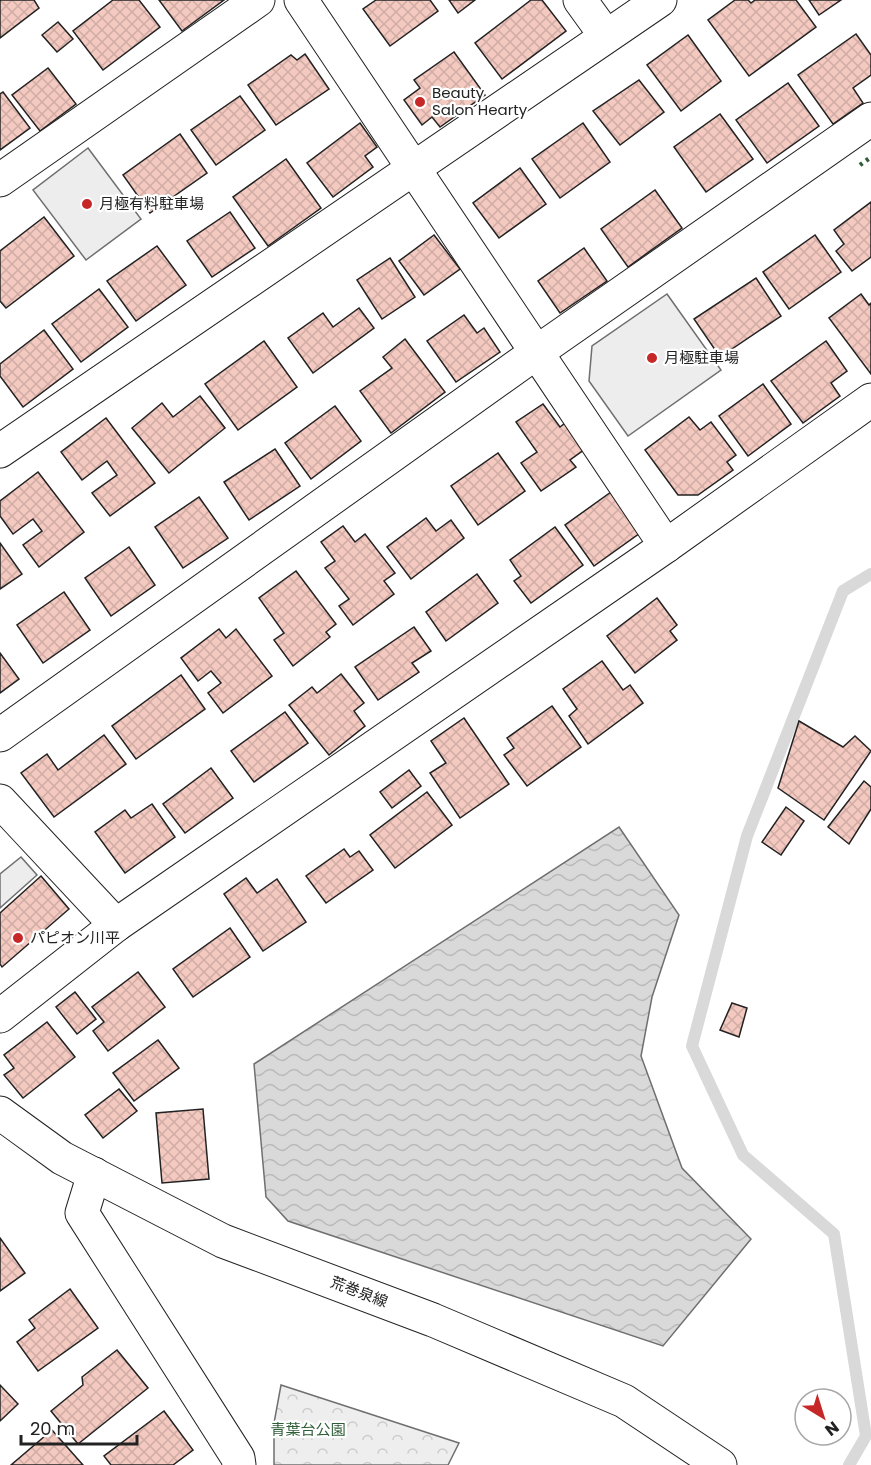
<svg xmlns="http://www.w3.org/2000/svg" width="871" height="1465" font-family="Poppins,'Noto Sans JP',sans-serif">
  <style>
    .park { fill: url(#park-crowns); stroke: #6f6f6f; stroke-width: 1.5 }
    .parking { fill: #ededed; stroke: #6f6f6f; stroke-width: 1.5 }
    .water { fill: url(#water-waves); stroke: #6f6f6f; stroke-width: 1.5 }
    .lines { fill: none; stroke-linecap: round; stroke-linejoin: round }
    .stream { stroke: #d9d9d9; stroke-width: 12 }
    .building { fill: url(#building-cross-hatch); stroke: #222; stroke-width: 1.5 }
    .minor-casing { stroke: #222; stroke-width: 35 }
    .tertiary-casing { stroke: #222; stroke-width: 35 }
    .minor { stroke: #fff; stroke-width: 33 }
    .tertiary { stroke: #fff; stroke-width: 33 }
    .hedge { stroke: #2f5e38; stroke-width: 4.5; stroke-dasharray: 3 4.5; stroke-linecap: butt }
    .poi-dot { fill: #c62828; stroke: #fff; stroke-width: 2 }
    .labels { text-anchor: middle; stroke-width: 4.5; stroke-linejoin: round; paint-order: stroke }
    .poi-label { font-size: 15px; fill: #222; stroke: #fff; text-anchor: start }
    .street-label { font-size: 15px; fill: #222; stroke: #fff }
    .park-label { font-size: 15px; fill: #2f5e38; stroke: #fff }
  </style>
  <defs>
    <pattern id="park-crowns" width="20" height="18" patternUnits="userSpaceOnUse" patternTransform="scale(1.5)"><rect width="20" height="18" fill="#eee"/><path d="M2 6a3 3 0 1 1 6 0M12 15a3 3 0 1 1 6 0" fill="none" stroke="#ccc"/></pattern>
    <pattern id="water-waves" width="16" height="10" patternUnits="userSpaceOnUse" patternTransform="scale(1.5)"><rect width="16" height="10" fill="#d9d9d9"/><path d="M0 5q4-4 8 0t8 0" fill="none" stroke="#bababa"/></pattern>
    <pattern id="building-cross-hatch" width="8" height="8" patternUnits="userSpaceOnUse" patternTransform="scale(1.5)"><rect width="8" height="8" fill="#f3c9c0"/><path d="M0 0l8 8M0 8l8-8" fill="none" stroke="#d0aca5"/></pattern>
  </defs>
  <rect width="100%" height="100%" fill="#fff"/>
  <path class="park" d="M281,1385L459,1443L448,1465H274V1423Z"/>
  <g class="parking">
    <path d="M88,148L141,219L86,260L33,190Z"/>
    <path d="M667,294L721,370L628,436L589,381L592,346Z"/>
    <path d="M21,857L37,875L0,908V874Z"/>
  </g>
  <path class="water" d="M619,827L679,915L652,997L641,1056L682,1168L751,1239L663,1346L288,1221L266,1197L254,1064Z"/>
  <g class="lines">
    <path class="stream" d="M849,1465L866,1436L834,1234L743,1155L692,1046L747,836L843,591L871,574"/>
  </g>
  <g class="building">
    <path d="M0,0H34L39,8L0,38Z"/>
    <path d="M113,0H139L160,27L103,70L73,31Z"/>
    <path d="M159,0H224L182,31Z"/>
    <path d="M376,0H430L438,11L390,46L363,9Z"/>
    <path d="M449,0H475L458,13Z"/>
    <path d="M531,0H542L566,31L502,79L475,43Z"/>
    <path d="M735,0H748L751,3L755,0H796L816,27L749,76L708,20Z"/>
    <path d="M809,0H841L819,15Z"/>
    <path d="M58,22L73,39L57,52L42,35Z"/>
    <path d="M856,34L871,55V75L853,88L863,103L833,124L798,75Z"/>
    <path d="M688,35L721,81L681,111L647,65Z"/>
    <path d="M454,52L485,95L440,127L432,117L422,125L404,100L420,88L414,80Z"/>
    <path d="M305,54L329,89L276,125L248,85L291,55L297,60Z"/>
    <path d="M48,68L76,104L40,131L12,95Z"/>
    <path d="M639,80L664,112L620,145L593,111Z"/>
    <path d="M788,83L819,126L767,163L736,120Z"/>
    <path d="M3,92L30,128L0,150V94Z"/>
    <path d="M240,96L265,130L216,165L191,130Z"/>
    <path d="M720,114L753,159L706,192L674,147Z"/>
    <path d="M360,123L377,147L365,156L373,167L333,197L307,163Z"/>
    <path d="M583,123L610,162L560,198L532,159Z"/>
    <path d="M180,134L207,173L150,213L123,175Z"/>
    <path d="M286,159L321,208L268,246L233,197Z"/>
    <path d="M520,168L546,204L499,238L473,203Z"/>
    <path d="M655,190L682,228L628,267L601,229Z"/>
    <path d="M871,202V257L852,271L836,251L844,244L834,230Z"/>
    <path d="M230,212L255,248L212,277L187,241Z"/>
    <path d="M44,217L74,256L6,308L0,301V251Z"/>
    <path d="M434,235L460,269L424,295L399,261Z"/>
    <path d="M815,235L841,272L789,309L763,272Z"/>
    <path d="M157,246L186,285L136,321L107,281Z"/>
    <path d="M584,248L607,281L560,313L538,281Z"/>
    <path d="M390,258L415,297L382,319L357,280Z"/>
    <path d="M756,278L781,316L720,357L694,319Z"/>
    <path d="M99,289L128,327L81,362L52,324Z"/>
    <path d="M861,294L869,305L871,303V374L829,318Z"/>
    <path d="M359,308L374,328L313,373L288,338L323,313L333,327Z"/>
    <path d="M464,315L477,333L484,328L500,352L456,382L427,341Z"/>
    <path d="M44,330L73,369L23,407L0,376V364Z"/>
    <path d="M405,339L445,392L391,433L360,391L392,368L383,357Z"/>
    <path d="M264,341L297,387L238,430L205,384Z"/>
    <path d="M826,341L847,371L831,383L840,396L803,423L771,381Z"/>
    <path d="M763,384L791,424L748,456L719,416Z"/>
    <path d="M200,396L225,428L169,473L132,428L162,403L173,417Z"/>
    <path d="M543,404L560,427L569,420L588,447L570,460L576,467L541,491L521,463L537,452L516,422Z"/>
    <path d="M335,406L361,441L311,479L285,443Z"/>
    <path d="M689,417L700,430L711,422L736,455L727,462L733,470L698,495H678L645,450Z"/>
    <path d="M106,418L155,483L110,516L92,493L117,475L107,461L82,480L61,452Z"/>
    <path d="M275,449L300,486L249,520L224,482Z"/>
    <path d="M498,453L525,491L478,525L451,486Z"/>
    <path d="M38,472L84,532L39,567L23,545L42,531L33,519L13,534L0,516V501Z"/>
    <path d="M611,492L640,533L594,566L565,525Z"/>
    <path d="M199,497L228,538L183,568L155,527Z"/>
    <path d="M426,518L436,531L451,520L464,538L411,579L387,547Z"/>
    <path d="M343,526L355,542L365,534L395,573L384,581L394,594L353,625L339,606L349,599L325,568L335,561L321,542Z"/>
    <path d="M555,527L583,565L531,603L514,581L521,576L510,560Z"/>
    <path d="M0,543L22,574L0,589Z"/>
    <path d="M129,547L155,585L111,616L85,578Z"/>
    <path d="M296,571L336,624L326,632L330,637L293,666L274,640L284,633L259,598Z"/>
    <path d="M477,574L498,603L446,641L426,612Z"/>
    <path d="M64,592L90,630L43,663L17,625Z"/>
    <path d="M657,598L677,625L670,631L677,640L635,673L607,636Z"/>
    <path d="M414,627L431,651L412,663L419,672L378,700L355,667Z"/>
    <path d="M219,629L226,638L236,629L272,676L223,713L208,693L221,683L211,671L198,681L181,658Z"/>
    <path d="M0,653L19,679L0,693Z"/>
    <path d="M602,661L623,690L630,685L643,703L588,744L569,716L577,709L563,689Z"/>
    <path d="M341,674L364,703L354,711L365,726L329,755L289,705L312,687L317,693Z"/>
    <path d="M181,675L205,709L136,759L112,726Z"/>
    <path d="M552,706L581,747L527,786L504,755L514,748L507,738Z"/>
    <path d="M285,712L308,743L254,782L231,751Z"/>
    <path d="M464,718L509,784L460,818L430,773L446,763L431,741Z"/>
    <path d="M799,721L843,747L855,736L871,751L824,820L778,788Z"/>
    <path d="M104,735L126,764L54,817L21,773L47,754L58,770Z"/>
    <path d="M211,768L233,798L185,833L163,804Z"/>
    <path d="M409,770L421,786L392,808L380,792Z"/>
    <path d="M864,781L871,787V809L849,844L828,827Z"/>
    <path d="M427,792L452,825L395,868L370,835Z"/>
    <path d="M152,804L175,837L125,873L95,832L125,810L131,818Z"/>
    <path d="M786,807L804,821L781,855L762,842Z"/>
    <path d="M344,849L350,857L359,851L373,870L326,903L306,876Z"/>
    <path d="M41,876L69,909L2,967L0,964V913Z"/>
    <path d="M246,878L257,893L277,879L306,922L263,951L224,894Z"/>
    <path d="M230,928L250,957L193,997L173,969Z"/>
    <path d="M138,972L165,1007L108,1051L93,1031L104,1022L92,1007Z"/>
    <path d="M75,992L96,1019L77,1034L56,1007Z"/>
    <path d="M732,1003L747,1008L739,1037L720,1030Z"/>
    <path d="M47,1022L75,1057L23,1098L4,1075L14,1068L4,1055Z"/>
    <path d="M158,1040L179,1068L134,1101L113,1073Z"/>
    <path d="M119,1089L137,1111L103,1138L85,1115Z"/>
    <path d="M203,1109L209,1179L162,1183L156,1113Z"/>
    <path d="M0,1238L25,1273L0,1291Z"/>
    <path d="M70,1289L98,1328L38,1371L17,1342L35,1328L29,1320Z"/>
    <path d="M117,1350L148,1388L78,1444L51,1411L83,1385L82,1377Z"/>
    <path d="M0,1385L18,1404L0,1421Z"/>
    <path d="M164,1411L193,1450L173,1465H111L104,1456Z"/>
    <path d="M52,1430L83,1465H11Z"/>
  </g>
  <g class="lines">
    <g class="minor-casing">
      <g id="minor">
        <path d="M301,0L666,546"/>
        <path d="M580,0L606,36"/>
        <path d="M0,180L258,0"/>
        <path d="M0,451L660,0"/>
        <path d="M0,735L537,352L871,119"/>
        <path d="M0,801L116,925"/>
        <path d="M0,1016L116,925L666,546L871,400"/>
        <path d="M94,1174L82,1213L238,1458L239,1465"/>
      </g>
    </g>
    <g class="tertiary-casing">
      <path id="tertiary" d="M0,1113L62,1158L223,1241L433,1320L624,1401L720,1465"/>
    </g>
    <use href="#minor" class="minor"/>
    <use href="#tertiary" class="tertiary"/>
    <path class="hedge" d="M860,165L871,157"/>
  </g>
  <g class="poi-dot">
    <circle cx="420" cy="102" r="6"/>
    <circle cx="87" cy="204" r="6"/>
    <circle cx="652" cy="358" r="6"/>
    <circle cx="18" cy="938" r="6"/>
  </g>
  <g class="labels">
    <g class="poi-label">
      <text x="432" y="98">Beauty<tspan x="432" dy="17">Salon Hearty</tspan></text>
      <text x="99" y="209">月極有料駐車場</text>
      <text x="664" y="363">月極駐車場</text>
      <text x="30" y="943">パピオン川平</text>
    </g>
    <g class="street-label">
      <text transform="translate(359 1292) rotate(21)" y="5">荒巻泉線</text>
    </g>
    <g class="park-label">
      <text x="308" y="1435">青葉台公園</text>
    </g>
  </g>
  <g transform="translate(823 1417) rotate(142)"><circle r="28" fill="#ffffff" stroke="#a7a7a7" stroke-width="1.5"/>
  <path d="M0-4.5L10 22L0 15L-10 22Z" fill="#c62828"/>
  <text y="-9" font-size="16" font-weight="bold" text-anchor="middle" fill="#222222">N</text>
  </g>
  <path d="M21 1435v9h116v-9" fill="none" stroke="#222222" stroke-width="3"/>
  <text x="30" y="1435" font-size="18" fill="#222222" stroke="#ffffff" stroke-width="4.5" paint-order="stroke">20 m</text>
</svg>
